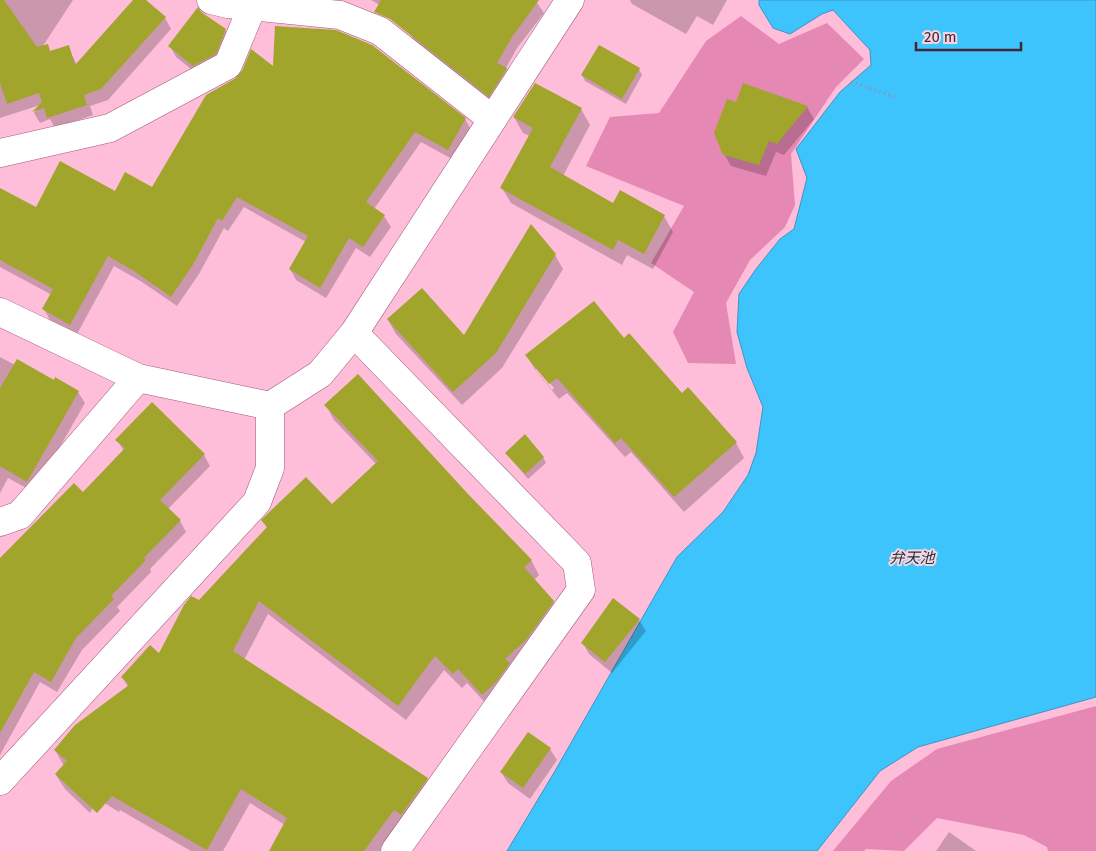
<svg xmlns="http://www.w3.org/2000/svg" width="1096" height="851" font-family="'Fira Sans','Noto Sans JP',sans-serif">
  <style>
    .green { fill: #e588b4 }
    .water { fill: #3dc4fc; stroke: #3f94c0 }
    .shadow { fill: #0003; fill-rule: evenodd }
    .building { fill: #a2a52c }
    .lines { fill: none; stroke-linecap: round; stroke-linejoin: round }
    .minor-casing { stroke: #a1597c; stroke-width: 29 }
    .path { stroke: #b17e95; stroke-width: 3; stroke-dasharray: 1 4; stroke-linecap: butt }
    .minor { stroke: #fff; stroke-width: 28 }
    .labels { text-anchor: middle; stroke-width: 4; stroke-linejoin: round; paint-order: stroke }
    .water-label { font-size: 15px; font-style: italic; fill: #1b313c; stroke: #f6d5e3 }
  </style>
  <rect width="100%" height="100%" fill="#febdd9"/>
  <g class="green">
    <path d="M741,16L779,44L827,23L864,59L836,87L791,154L795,205L785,227L750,260L726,303L736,364L688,363L673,332L694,292L651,263L684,206L586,166L610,117L659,113L706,41Z"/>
    <path d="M1096,706V851H1048L1047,847L1024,835L937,818L904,851L866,849L864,851H833L891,781L937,749Z"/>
  </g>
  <path class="water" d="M759,0H1096V697L918,747L880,771L817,851H507L555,771L677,557L723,512L748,475L756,453L763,407L747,368L737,332L739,294L756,269L780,239L794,229L807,178L796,149L840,92L871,65L870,50L833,10L822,14L790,34L773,28L759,5Z"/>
  <g class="shadow">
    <path d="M0,0H73L35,58L68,47L77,65L134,0H144L165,18L171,29L108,100L90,106L93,115L55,128L50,119L40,123L34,113L40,105L0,118Z"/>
    <path d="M371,0H535L544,13L517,48L506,68L513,80L495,106L416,44L411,35L435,36Z"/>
    <path d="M630,0H727L713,25L697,16L686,34L632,4Z"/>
    <path d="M200,13L225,30L232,42L201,77L176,57L170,46Z"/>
    <path d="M274,69L465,119L471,130L454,160L421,142L374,209L384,216L391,227L370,257L356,248L326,298L296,280L290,269L306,242L244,207L228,231L224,228L199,274L177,306L142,282L114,266L77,334L50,320L44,309L52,295L0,267V190L36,209L116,192L152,188Z"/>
    <path d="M639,69L642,75L626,104L585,81L582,75Z"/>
    <path d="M744,85L807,107L814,119L784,155L776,152L766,176L731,166L724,154L737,104Z"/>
    <path d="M581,109L590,125L563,176L614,204L664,216L673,232L653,269L627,255L622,265L511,203L502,188L530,136L523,133L514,117Z"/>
    <path d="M555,255L563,269L502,368L462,405L396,334L388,320L464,337Z"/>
    <path d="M624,340L682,395L736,443L744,458L684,512L631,452L625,457L567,393L559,399L536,371L527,356ZM535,369H538L554,388L552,390Z"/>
    <path d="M0,357L15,365L78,392L85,403L34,492L8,478L0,493Z"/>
    <path d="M326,405L467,495L531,560L539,575L534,580L553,601L562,616L491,709L467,683L462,688L444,670L406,720L268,614L244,660L427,779L435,793L383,851H271L285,825L250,803L223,851H191L120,810L119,812L98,799L90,813L65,789L56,775L64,766L55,750L128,687L123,678L159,655L199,601L267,528L263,521L332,506L376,464L334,420Z"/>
    <path d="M117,440L204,455L210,466L168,509L180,521L186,532L150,569L151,572L117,607L120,611L82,650L57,692L40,682L0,755V559L83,494L124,451Z"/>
    <path d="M506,453L543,457L546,463L528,479Z"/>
    <path d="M639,620L646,631L612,673L589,654L583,643Z"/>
    <path d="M550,749L557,760L530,799L508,783L501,772Z"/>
    <path d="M949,832L976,851H936Z"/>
  </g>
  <g class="building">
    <path d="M0,0H4L37,47L48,44L50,51L69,45L75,65L133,0H146L166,17L101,89L84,95L87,105L47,118L44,108L32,112L42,102L39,93L7,104L0,83Z"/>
    <path d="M381,0H539L512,37L497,63L507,68L489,97L390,19L374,12Z"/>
    <path d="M198,7L201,12L226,29L216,54L193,66L168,46Z"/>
    <path d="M275,26L336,30L372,45L466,118L448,150L415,132L366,202L385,215L363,247L349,238L320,288L289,269L308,236L237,197L222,221L218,218L194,263L171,297L134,271L108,256L70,325L42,309L53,289L0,260V188L36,207L60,161L115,191L125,172L152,187L206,95L236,78L242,71L251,49L273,66Z"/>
    <path d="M599,45L640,68L622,99L581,75Z"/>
    <path d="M535,83L582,108L550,167L613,203L620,190L665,215L644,254L618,240L613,250L500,188L533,128L513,117Z"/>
    <path d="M743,83L808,106L777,144L769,141L759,165L723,155L714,133L727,99L736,102Z"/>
    <path d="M531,224L556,254L496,353L453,392L387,319L422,288L464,335Z"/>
    <path d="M594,301L624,338L629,333L682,393L688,387L737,442L674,497L621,438L615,443L557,378L549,384L525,355Z"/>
    <path d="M17,359L54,380L55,377L79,391L27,482L0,466V388Z"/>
    <path d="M358,374L468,494L532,560L524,567L554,601L526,640L505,659L510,663L496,682L482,695L458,669L453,674L435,656L398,706L259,601L233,651L428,778L401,815L394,810L364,851H269L287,818L241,789L207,850L112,796L97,813L55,774L67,761L54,750L75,725L129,685L121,677L150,645L159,653L184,605L191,596L199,600L267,527L261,520L306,477L332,504L378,461L324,405Z"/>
    <path d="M152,402L205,454L160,500L181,520L144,558L146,560L111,596L114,599L76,638L51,682L34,672L0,733V558L74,483L83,492L125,448L115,440Z"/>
    <path d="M525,434L544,457L525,474L505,453Z"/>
    <path d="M613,598L640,619L605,662L581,643Z"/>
    <path d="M528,732L551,748L523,788L500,772Z"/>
  </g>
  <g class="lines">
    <g class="minor-casing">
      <g id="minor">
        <path d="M211,0L228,4L340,15L380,31L492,119"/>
        <path d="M0,153L110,128L228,65L252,7"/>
        <path d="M0,312L138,378L270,406L320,374L354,333L570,0"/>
        <path d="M354,333L577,563L581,590L395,851"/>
        <path d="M0,522L20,515L138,378"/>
        <path d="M0,781L257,502L270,468V406"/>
      </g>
    </g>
    <path class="path" d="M851,82L898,98"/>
    <use href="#minor" class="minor"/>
  </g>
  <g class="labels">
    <g class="water-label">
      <text x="912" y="563">弁天池</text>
    </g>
  </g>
  <path d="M916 42v8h105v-8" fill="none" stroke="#442534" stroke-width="2.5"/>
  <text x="924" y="42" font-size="15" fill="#442534" stroke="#f6d5e3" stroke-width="4" paint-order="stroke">20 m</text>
</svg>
